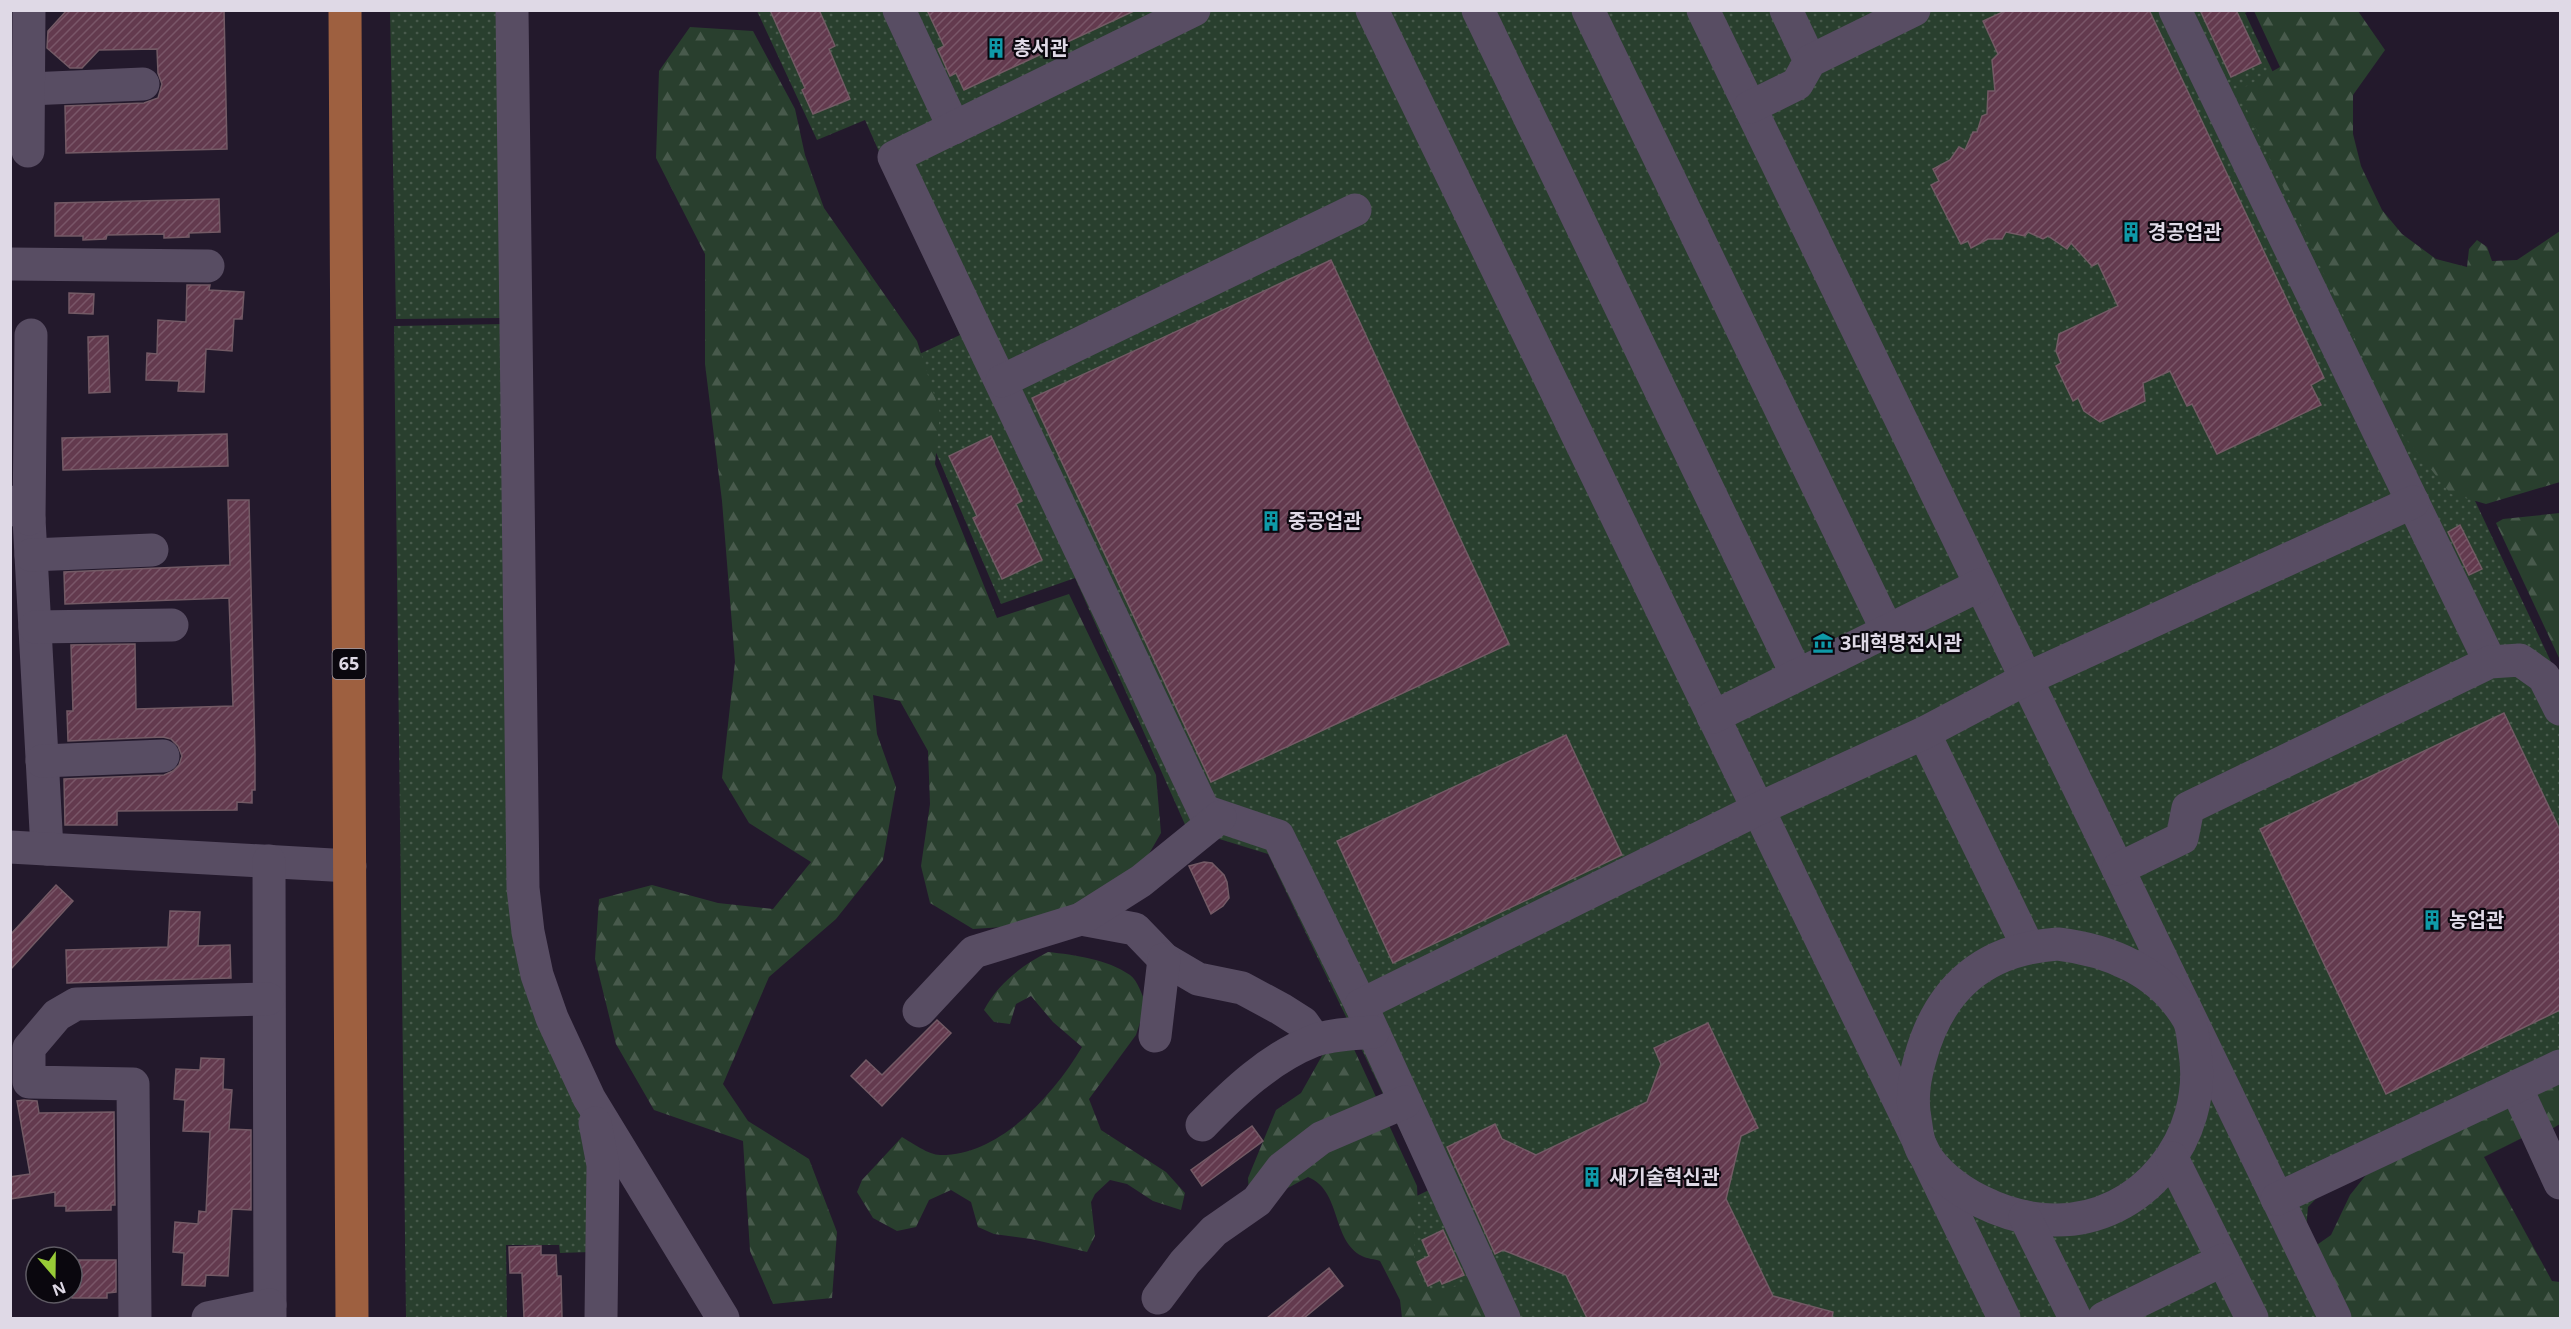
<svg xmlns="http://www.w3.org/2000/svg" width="2571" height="1329" font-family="'Open Sans','Noto Sans KR',sans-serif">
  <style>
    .grass { fill: url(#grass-dots) }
    .forest { fill: url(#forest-firs) }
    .building { fill: url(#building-hatch); stroke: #735a65; stroke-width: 1.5 }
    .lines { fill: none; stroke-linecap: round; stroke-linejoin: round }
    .minor { stroke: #584d63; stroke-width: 33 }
    .major { stroke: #9e6040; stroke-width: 33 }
    .labels { text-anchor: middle; stroke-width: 4.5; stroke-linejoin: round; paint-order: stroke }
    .shield { fill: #0a070e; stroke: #9f9aa5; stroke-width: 1.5 }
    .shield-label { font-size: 18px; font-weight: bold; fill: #dfd9e6 }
    .poi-label { font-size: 20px; font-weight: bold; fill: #dfd9e6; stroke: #0a070e; text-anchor: start }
  </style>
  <defs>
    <pattern id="grass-dots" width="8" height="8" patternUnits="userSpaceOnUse" patternTransform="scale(1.5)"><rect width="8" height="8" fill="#293f2e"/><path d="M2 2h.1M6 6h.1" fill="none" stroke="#485a4c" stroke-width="1.8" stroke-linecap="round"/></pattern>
    <pattern id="forest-firs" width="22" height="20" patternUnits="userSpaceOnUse" patternTransform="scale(1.5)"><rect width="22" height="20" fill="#293f2e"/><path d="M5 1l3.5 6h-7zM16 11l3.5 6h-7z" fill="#485a4c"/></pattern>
    <pattern id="building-hatch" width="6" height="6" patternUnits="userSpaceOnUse" patternTransform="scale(1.5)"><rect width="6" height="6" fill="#633a4e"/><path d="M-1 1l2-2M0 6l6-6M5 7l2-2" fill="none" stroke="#795668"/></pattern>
  </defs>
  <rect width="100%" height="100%" fill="#23192c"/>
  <g class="grass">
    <path d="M390,11H504L506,318L396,319Z"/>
    <path d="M757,11H2249L2245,13L2560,681V1076L2334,1180L2308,1207L2305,1241L2341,1318H1490L1433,1310L1386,1211L1429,1190L1268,854L1187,829L1075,578L1001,604L898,364L960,335L865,120L817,140Z"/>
    <path d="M506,324L513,886L589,1128L591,1252L560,1253L559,1245H506L507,1318H406L394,326Z"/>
  </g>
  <g class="forest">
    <path d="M2254,11H2358L2385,50L2353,95V134L2361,166L2382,210L2402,234L2436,259L2467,267L2469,249L2477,240L2487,247L2492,261L2517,260L2560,231V482L2486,504L2451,494L2390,419L2366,363L2238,91L2280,67Z"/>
    <path d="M690,27L753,31L795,109L805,155L824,208L917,341L940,413L935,464L997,618L1069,594L1156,775L1161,833L1139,871L1046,924L973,929L930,903L921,866L930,804L928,751L900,701L873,695L877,734L896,787L883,860L836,919L769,977L723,1084L748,1121L809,1159L837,1232L832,1298L773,1304L750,1251L743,1141L654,1110L616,1044L595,959L599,899L652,885L718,903L773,909L811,862L749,823L722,778L735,662L722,501L705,364V254L656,158L659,71Z"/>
    <path d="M2560,513V660L2496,523L2503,519Z"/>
    <path d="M1048,952C1075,955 1107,959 1130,975C1138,981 1142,995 1146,1004L1136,1035L1089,1099L1101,1130L1166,1172L1185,1193L1181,1210L1153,1201L1127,1184L1110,1180L1095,1194L1091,1202L1095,1236L1087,1252L1031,1239L994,1234L978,1227L971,1202L951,1190L929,1200L916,1227L897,1231L873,1218L857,1192L862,1180L902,1137C912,1143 929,1155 940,1155C1000,1156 1054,1094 1082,1047L1053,1022L1031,996L1016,1004L1010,1024L994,1022L984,1010C998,984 1022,965 1048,952Z"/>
    <path d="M1353,1047L1417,1186L1418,1208L1414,1236V1263L1427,1290L1449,1288L1475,1281L1497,1318H1402L1400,1300L1380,1261C1375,1259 1367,1259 1362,1256C1331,1240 1342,1191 1308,1177L1286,1189L1249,1195L1248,1178L1276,1110L1301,1093L1323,1054Z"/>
    <path d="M2560,1081V1124L2550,1130L2527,1097Z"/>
    <path d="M2500,1109H2512L2526,1136L2484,1157L2552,1281L2560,1282V1318H2344L2311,1249L2331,1235L2350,1195L2366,1175Z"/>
  </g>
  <g class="building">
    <path d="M67,10H224L227,149L66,153L65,106L144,103L158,98L162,84L158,73L157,49L99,50L82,68H70L47,48L48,31Z"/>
    <path d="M770,10H819L835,46L829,49L850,99L813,114L802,90L805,88Z"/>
    <path d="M927,10H1136L964,90L956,73L950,76L938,49L944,46Z"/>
    <path d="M2007,10H2149L2324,378L2311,385L2321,405L2217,454L2192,404L2187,406L2170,371L2143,383L2145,401L2100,422L2084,411L2078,398L2073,401L2056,366L2061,363L2056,351L2059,334L2118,306L2098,263L2092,266L2071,243L2067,249L2048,236L2043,239L2028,232L2025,236L2006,232L2002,239H1988L1971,248L1968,241L1961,244L1931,185L1939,181L1933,169L1950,160L1959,147L1965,150L1973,132H1977L1982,116L1987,114L1988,91H1995L1992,60L1998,54L1983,21Z"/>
    <path d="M2200,10H2236L2261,63L2231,77Z"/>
    <path d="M219,199L220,232L189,233V237L164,238V234L107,235L106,239L83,240V236H55V203Z"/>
    <path d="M1331,260L1509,644L1211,782L1032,398Z"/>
    <path d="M187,285H210L209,290L244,292L242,319H234L232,351L206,349L204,392L178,391L179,381L146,380L147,353L157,354L158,320L186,322Z"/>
    <path d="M69,293L94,294L93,314L69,313Z"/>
    <path d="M108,336L110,392L89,393L88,337Z"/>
    <path d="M227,434L228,466L63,470L62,438Z"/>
    <path d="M991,436L1022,501L1016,504L1042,560L1002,579L973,518L977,516L949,456Z"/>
    <path d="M228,500H249L255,754V790H252V803L237,802V810L117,811V825H65L64,779L164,775L173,771L179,765L182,756L178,746L171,739L163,737L68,741L67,711H73L71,645L135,644L136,709L233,706L229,598L65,604L64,572L230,565Z"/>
    <path d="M2460,525L2482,569L2469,575L2448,532Z"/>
    <path d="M2504,713L2560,830V1010L2386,1094L2260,829Z"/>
    <path d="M1566,735L1622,855L1393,963L1337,841Z"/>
    <path d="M1204,862L1212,863L1224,875L1227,882L1229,898L1223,906L1211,914L1189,866Z"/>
    <path d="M56,885L73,901L10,970V935Z"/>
    <path d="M170,911L200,912L198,946L230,945L231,978L67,983L66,950L168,947Z"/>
    <path d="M937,1020L951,1033L882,1106L851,1076L866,1060L882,1075Z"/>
    <path d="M1708,1023L1758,1128L1741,1136L1726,1199L1773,1296L1833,1312L1832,1318H1587L1566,1275L1503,1250L1495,1254L1447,1147L1495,1124L1502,1139L1536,1155L1647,1102L1661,1064L1654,1048Z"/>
    <path d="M201,1058L224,1059L223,1089L232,1090L229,1129L251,1130V1210L232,1209L228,1276L206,1275L205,1286L182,1285L184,1253L173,1252L175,1222L198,1224L199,1211L206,1212L210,1132L183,1131L185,1100L174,1099L176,1069L200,1070Z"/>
    <path d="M24,1100L37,1101L39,1113L114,1112L115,1205H111V1210L66,1211V1206H55V1192L10,1199V1177L30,1174L17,1101Z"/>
    <path d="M1252,1126L1263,1141L1202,1186L1191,1170Z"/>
    <path d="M1443,1230L1464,1275L1442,1284L1440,1280L1428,1286L1417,1262L1429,1256L1422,1240Z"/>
    <path d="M541,1246V1255H556L557,1276H561L562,1318H524L522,1273H510L509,1247Z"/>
    <path d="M72,1260H116V1292L107,1293V1298H72Z"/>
    <path d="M1329,1268L1343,1286L1304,1318H1267Z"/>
  </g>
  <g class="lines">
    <g class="minor">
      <path d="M512,10L523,888L528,932L537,975L552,1018L589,1098L723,1318"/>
      <path d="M899,10L954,128"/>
      <path d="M1194,10L894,157L1204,811L1278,836L1361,1005L1504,1318"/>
      <path d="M1372,10L2004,1318"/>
      <path d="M1478,10L1797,675"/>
      <path d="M1588,10L1887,630"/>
      <path d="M1703,10L2335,1318"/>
      <path d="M1786,10L1810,61"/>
      <path d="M2175,10L2490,662"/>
      <path d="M29,89L143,84"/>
      <path d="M1750,107L1797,84L1810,61L1914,10"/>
      <path d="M28,151L29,10"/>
      <path d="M10,264L208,266"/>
      <path d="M1002,381L1355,210"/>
      <path d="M10,502L29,519L47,849"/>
      <path d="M29,519L31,335"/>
      <path d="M31,555L152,550"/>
      <path d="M35,627L172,625"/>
      <path d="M1713,717L1980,585"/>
      <path d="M1924,733L2028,947"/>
      <path d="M42,761L163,756"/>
      <path d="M10,847L350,866"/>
      <path d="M269,861L270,1318"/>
      <path d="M2118,869L2182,838L2188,808L2490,662L2520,660L2544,677L2560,709"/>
      <path d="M1081,919L1135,929L1164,959L1198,979L1242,988L1281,1009L1303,1023L1315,1040"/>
      <path d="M2058,944C2109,950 2160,971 2187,1017C2193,1025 2193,1041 2195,1052C2208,1137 2143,1221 2055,1220C2007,1220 1949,1193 1923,1152C1917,1142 1916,1123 1914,1112C1912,1092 1915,1077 1920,1059C1939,988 1984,949 2058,944Z"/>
      <path d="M1361,1005L1758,809L1924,733L2026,679L2413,502"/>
      <path d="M919,1011L974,952L1081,919L1141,881L1220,817"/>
      <path d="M1155,1036L1164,959"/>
      <path d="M2516,1087L2560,1183"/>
      <path d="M595,1123L603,1165L601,1318"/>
      <path d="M1202,1125C1234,1092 1270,1058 1313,1041C1331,1034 1355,1034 1373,1032"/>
      <path d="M2172,1158L2252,1318"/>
      <path d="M2277,1199L2560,1066"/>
      <path d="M2025,1217L2075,1318"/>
      <path d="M1158,1298L1185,1262L1214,1231L1257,1201L1282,1168L1321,1138L1405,1102"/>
      <path d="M135,1318L133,1084L29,1082V1048L57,1015L76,1004L268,999"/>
      <path d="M208,1318L270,1305"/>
      <path d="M2104,1318L2223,1260"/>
    </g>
    <path class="major" d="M345,10L352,1318"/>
  </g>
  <defs>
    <g id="building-bare" transform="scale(1.62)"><path d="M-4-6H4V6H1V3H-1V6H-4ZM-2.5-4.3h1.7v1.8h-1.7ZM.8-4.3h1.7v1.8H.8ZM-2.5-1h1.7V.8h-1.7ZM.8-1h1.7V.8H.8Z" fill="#0f9aa8" stroke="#0a070e" stroke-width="2.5" paint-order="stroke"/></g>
    <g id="museum-bare" transform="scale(1.62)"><path d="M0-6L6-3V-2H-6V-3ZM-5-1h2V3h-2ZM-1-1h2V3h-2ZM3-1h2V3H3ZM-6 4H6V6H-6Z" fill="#0f9aa8" stroke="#0a070e" stroke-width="2.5" paint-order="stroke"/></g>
  </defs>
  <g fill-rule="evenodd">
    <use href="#building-bare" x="996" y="48"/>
    <use href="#building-bare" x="2131" y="232"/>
    <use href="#building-bare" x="1271" y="521"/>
    <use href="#museum-bare" x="1823" y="643"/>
    <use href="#building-bare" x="2432" y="920"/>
    <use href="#building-bare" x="1592" y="1177"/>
  </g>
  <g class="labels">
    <rect class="shield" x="332.5" y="649" width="33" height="30" rx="4.5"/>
    <g class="shield-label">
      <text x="349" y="670">65</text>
    </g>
    <g class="poi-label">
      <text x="1013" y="55">총서관</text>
      <text x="2148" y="239">경공업관</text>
      <text x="1288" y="528">중공업관</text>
      <text x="1840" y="650">3대혁명전시관</text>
      <text x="2449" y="927">농업관</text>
      <text x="1609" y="1184">새기술혁신관</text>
    </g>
  </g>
  <rect width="2571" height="1329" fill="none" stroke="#dfd9e6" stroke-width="24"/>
  <g transform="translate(54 1275) rotate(160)"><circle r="28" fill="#0a070e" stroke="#5f5b64" stroke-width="1.5"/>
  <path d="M0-4.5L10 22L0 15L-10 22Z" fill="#98cb37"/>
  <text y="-9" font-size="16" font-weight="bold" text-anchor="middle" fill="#dfd9e6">N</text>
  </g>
</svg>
